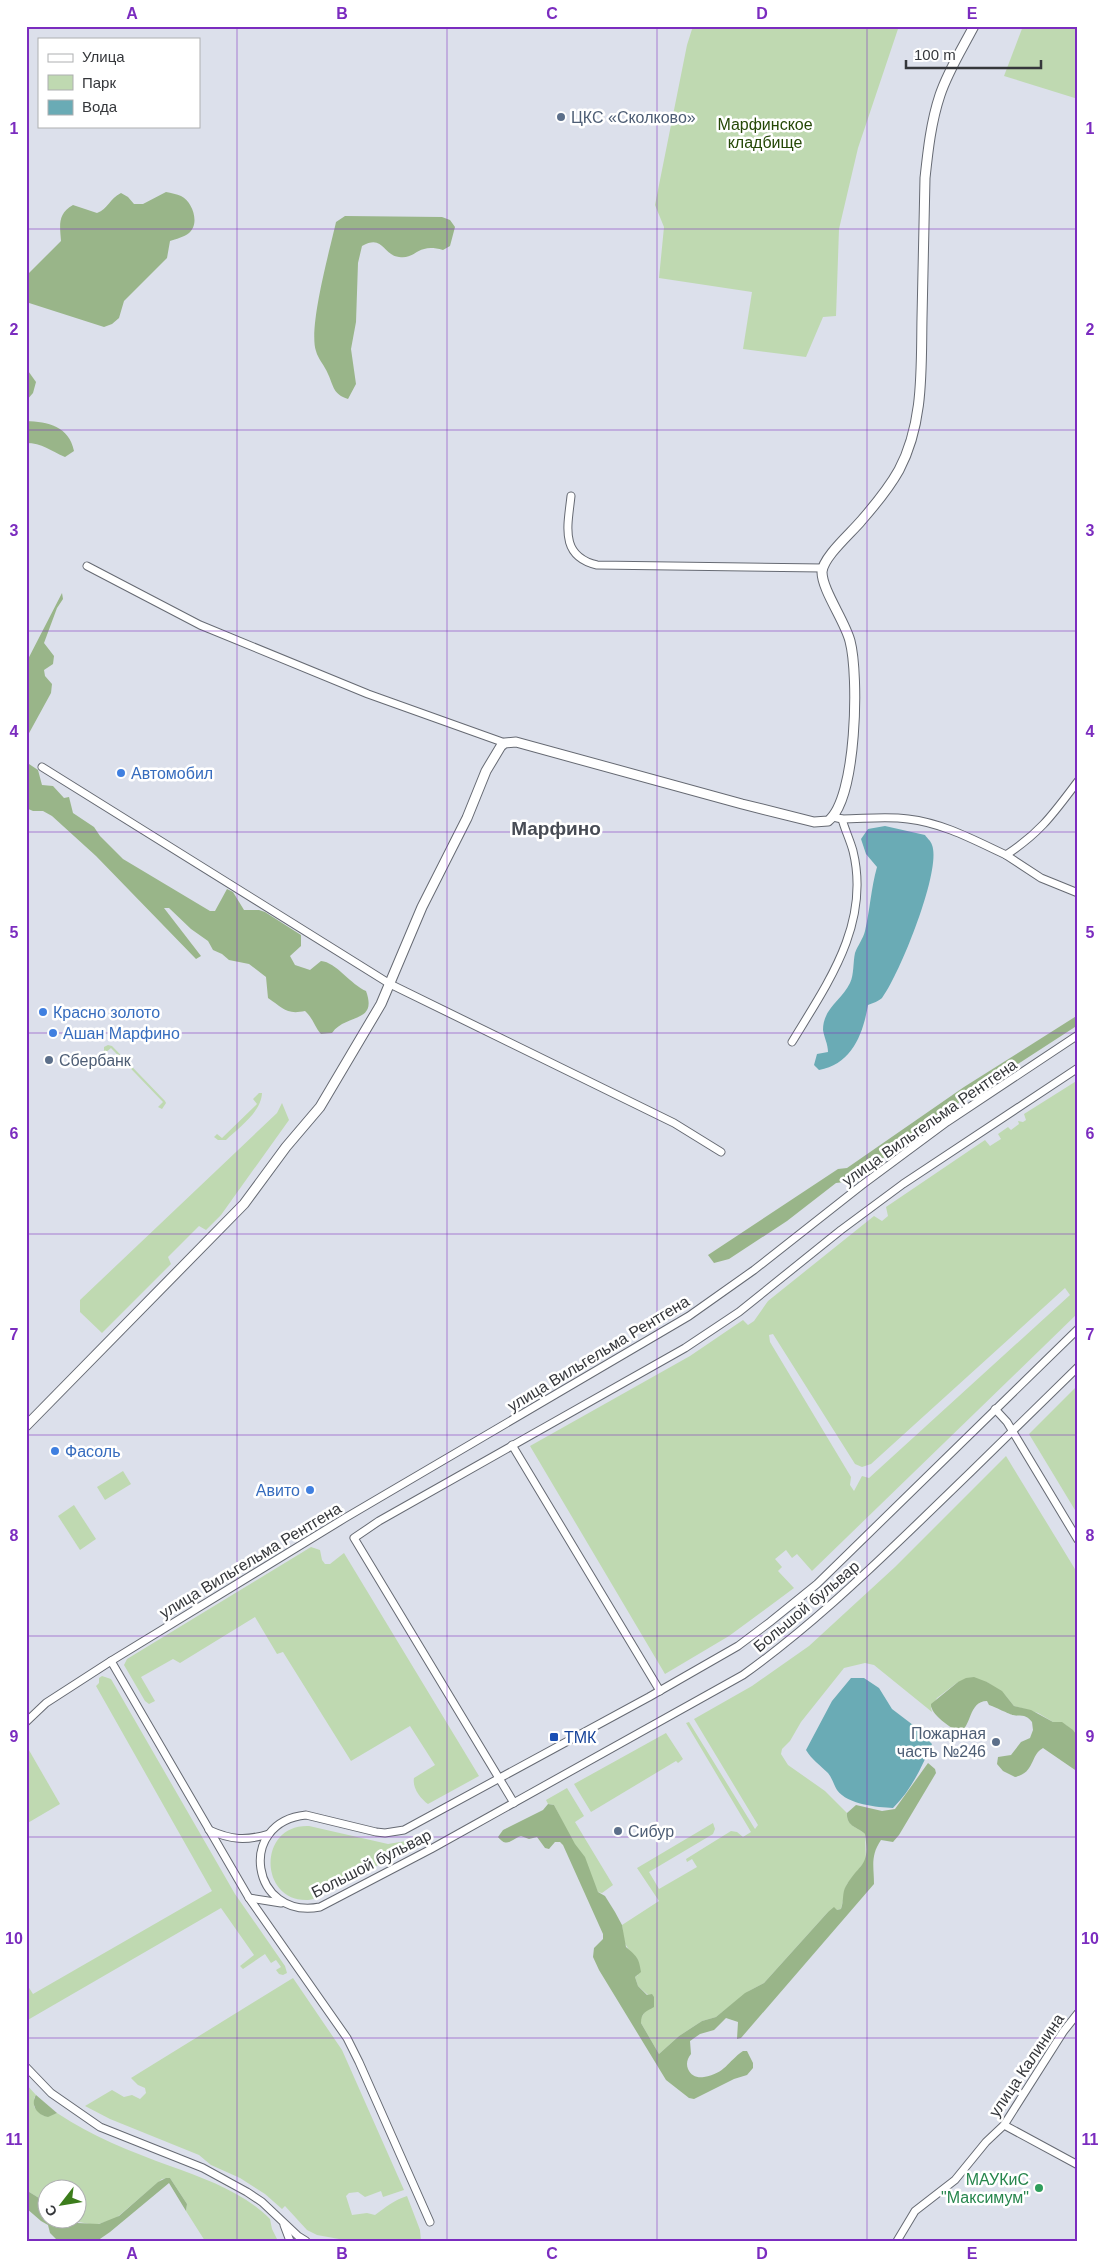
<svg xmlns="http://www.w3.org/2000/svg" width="1104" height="2267" font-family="Helvetica,sans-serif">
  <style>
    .green { fill: #bfd9b1; fill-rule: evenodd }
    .forest { fill: #99b589 }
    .water { fill: #6aabb5 }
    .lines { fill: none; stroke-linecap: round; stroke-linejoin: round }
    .minor-casing { stroke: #666a73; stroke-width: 9 }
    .tertiary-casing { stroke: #666a73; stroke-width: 11 }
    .minor { stroke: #fff; stroke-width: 7 }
    .tertiary { stroke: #fff; stroke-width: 9 }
    .grid { fill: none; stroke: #7b2cbf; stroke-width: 1; stroke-opacity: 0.55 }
    .service-dot { fill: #5c6f8a; stroke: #fff; stroke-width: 2 }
    .shop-dot { fill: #3f7fe0; stroke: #fff; stroke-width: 2 }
    .transit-dot { fill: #1a4fb4; stroke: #fff; stroke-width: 2 }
    .leisure-dot { fill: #2e9e5b; stroke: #fff; stroke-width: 2 }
    .labels { text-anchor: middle; stroke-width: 5; stroke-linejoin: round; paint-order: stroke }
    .service-label { font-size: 16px; fill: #4e5e75; stroke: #fff; text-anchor: start }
    .park-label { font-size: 16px; fill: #254807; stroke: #fff }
    .shop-label { font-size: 16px; fill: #366cbe; stroke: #fff; text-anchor: start }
    .street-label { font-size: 16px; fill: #35373b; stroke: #fff }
    .transit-label { font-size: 16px; fill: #164399; stroke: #fff; text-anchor: start }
    .leisure-label { font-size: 16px; fill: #27864d; stroke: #fff; text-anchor: end }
    .quarter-label { font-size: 19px; font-weight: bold; fill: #474b54; stroke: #fff }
    .neatline { fill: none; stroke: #7b2cbf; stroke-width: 2 }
    .grid-label { font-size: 16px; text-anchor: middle; font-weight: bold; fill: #7b2cbf }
  </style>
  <rect width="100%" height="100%" fill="#dce0eb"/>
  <g class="green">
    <path d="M693,26H899L858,148L839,229L836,316L823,317L806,357L743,349L752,292L659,278L664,227L655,205L687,45Z"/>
    <path d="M1023,26H1078V99L1004,76Z"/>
    <path d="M108,1045L112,1046L165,1101L166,1103L162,1109L158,1107L163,1102L111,1048L105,1053L104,1052V1047Z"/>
    <path d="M1078,1080V1313L812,1571L797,1554L792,1558L786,1550L775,1559L782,1567L778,1571L794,1588L729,1636L665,1674L530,1446L690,1356L743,1320L748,1325L754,1321L768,1301L874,1216L882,1221L888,1216L886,1207L985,1140L990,1146L1001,1139L998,1134L1008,1127L1011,1130L1019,1124L1018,1121L1023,1122L1026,1120L1024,1114ZM1065,1288L1070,1295L869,1478L862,1476L854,1491L850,1485L851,1477L770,1342L769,1335L773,1334L855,1464L862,1467L871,1464Z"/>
    <path d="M259,1093H262C261,1113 238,1128 226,1140H218L214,1137L217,1134L222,1138L257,1104L253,1099Z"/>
    <path d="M282,1103L289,1120L221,1215L206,1230L199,1226L168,1257L171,1264L102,1333L80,1312V1300L277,1113Z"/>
    <path d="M1078,1385V1515L1029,1434Z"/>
    <path d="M1006,1456L1078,1574V1737L1066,1725L1053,1722L1038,1713L1014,1706L1005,1695L987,1682H958L937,1698L931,1708L932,1712L874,1665L865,1663L844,1668L801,1722L790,1741L782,1749L781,1754L788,1765L825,1791L847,1813C846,1826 858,1827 865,1834L866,1860L847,1884L841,1909L828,1912L764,1983L749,1991L716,2017L702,2021L679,2036L659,2054L641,2023V2018L646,2010L650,2009L648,1995L638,1986L635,1977L638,1975L629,1950L624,1942L622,1925L659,1901L637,1868L713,1823L715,1829L713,1834L649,1872L659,1889L697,1867L692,1859L687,1862L686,1859L731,1831L737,1832L743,1837L751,1832L686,1723L689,1722L755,1829L758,1825L694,1719L752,1686L809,1646L895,1567Z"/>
    <path d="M123,1471L131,1484L105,1500L97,1487Z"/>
    <path d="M74,1505L96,1539L80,1550L58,1516Z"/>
    <path d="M311,1547L320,1550L322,1560L325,1564H330L344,1553L479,1776L428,1804C421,1799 412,1788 414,1778L435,1765L410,1726L351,1761L283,1652L277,1654L255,1617L180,1663L173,1659L141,1677L155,1701L149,1704L145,1701L124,1665L127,1659Z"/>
    <path d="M102,1676L111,1679L235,1894L285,1966L287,1973L283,1975L279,1974L276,1970L281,1967L276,1960L271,1963L265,1954L243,1969L240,1966L254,1955L221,1908L26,2021V1983L33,1994L212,1891L96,1686L99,1683V1678Z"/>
    <path d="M666,1733L683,1759L678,1763L676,1761L591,1812L574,1784Z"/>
    <path d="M26,1745L60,1804L26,1824Z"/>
    <path d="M567,1788L584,1816L575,1822L613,1885L602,1893L598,1892L554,1805L548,1804L546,1800Z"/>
    <path d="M309,1826L388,1844L418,1839C398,1853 329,1898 308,1900C259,1902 257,1824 309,1826Z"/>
    <path d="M293,1978L342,2050L404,2190L383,2197L381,2191L365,2197L358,2192L349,2193L346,2196L352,2215L367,2213L375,2215C386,2207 394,2200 407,2196L420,2230L421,2241H350L317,2235L307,2230L285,2206L282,2209L265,2194L240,2178L211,2165L199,2155L110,2119L85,2106L112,2090L124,2097L132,2095L140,2099L146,2093L145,2088L138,2085L131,2078Z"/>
    <path d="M26,2084L36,2095L34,2098V2107L44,2116L57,2113C91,2136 132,2152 170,2166C206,2179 243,2192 270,2219L272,2229L278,2241H205L186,2211L187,2204L170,2178L162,2179L115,2219L95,2225L68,2220H78V2190H48L47,2203L26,2190Z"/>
  </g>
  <g class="forest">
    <path d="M166,192C171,193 177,194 181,196C193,202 200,224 189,233C184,237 176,239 170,241L167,258L124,301L119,318L112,324L104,327L26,302V276L61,241C60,226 57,214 73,205L97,213C108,209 110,198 121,193L128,197L134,204H143Z"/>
    <path d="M345,216L442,217L450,220L455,227L450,246L443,250C417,242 416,260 399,257C382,255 384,234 362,246L358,263L356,322L351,349L356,384L348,399C333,394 334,387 328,374C325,366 318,359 316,351C308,328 330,249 336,222Z"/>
    <path d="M26,368L36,382L33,393L26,401Z"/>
    <path d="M26,421C48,422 69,426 74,451L65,457C51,451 42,443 26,443Z"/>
    <path d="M62,593L63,599L57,608L44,643L54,656L53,664L44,670L45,676L52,684L51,693L28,735L26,749V663Z"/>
    <path d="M26,762L38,770L42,785L53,786L64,798L69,797L73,813L94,827L100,836L123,859L210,911H215L227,889L233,892L244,910H259L265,912L301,935V946L290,956L295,965L310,970L321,961C336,962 351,985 366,991C378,1024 346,1013 332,1033L321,1034C314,1026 313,1018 305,1011C286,1015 283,1008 268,998L266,977L249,964L229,960L222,954L213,950L208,941L191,929L169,908H164L201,956L196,959L96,856L52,816L43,811H33L26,808Z"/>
    <path d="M1078,1015V1025L967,1097L852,1181L836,1183L787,1221L729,1259L714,1263L708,1255L838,1169L847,1168L964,1087Z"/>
    <path d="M974,1677L987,1682L1002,1691L1014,1706L1031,1710L1053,1722H1062L1073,1730L1078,1737V1772L1043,1748C1030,1755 1035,1773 1015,1777L1003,1771L997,1764L998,1757L1011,1755L1021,1742L1030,1738L1033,1730L1032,1722C1025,1713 1021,1717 1013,1715C1011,1715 993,1706 989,1705L987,1701C968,1701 972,1728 959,1732C951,1728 930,1714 931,1704L958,1682L966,1678Z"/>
    <path d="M928,1763L935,1769L936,1773L899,1835L893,1842L881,1840C870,1856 874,1867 874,1884L741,2038L737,2039L738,2022L726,2018L714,2030L700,2034L690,2041L691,2054C687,2059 686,2064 688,2069C691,2076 697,2078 704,2077C726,2073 727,2062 743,2051H747L753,2063V2068L747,2075L734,2079L694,2099L689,2098L666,2080L599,1970L593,1957L594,1948L603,1939V1934L563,1845L560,1842H555L549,1849L545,1848L537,1837L529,1839L521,1836C510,1840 507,1848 498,1837L503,1830L543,1810L548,1804L554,1805L575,1844L585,1857L598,1892L605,1896L615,1912L622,1925L626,1947C636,1956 639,1957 641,1972L635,1977L638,1986L647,1995L652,1994L654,1997V2007C647,2011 641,2012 641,2023L659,2054L679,2036L702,2021L716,2017L745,1993L764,1983L828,1912L834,1907L837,1910L841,1909C844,1901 842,1892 846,1886C861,1861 870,1868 865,1834C858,1827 846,1827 847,1813L856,1805L882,1811L895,1809Z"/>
    <path d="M36,2095L57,2113L48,2117C37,2115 30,2105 36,2095Z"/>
    <path d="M166,2178H170L187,2204L186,2211L169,2183L110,2232L97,2241H58L50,2233L48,2225L41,2221L26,2208V2190L47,2203L48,2220H68L77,2223L99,2224L119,2216L158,2182Z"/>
  </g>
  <g class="water">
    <path d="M885,826L925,835C927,838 931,841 932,845C942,870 899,976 882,998C879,1001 873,1003 868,1005C863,1034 852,1064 819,1070L814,1065L817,1054L828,1052C828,1044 824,1037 823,1030C823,1008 842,1000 850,983C854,975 853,962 855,953C858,945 863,939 865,931C870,910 871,888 877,867L866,854L861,839L868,829Z"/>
    <path d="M851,1678H864L879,1688L892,1709L913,1725L932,1744C921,1768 912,1789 893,1808C877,1807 848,1805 837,1790C834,1785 832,1778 828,1773C820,1765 812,1760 806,1750L832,1701Z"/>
  </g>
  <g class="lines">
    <g class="minor-casing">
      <g id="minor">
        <path d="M571,496C568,525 559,556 597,565L823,568"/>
        <path d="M87,566L200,625L368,694L505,743"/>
        <path d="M42,767L390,984L674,1123L721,1152"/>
        <path d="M833,817L842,819C863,819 886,816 908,819C943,823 974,840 1006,855C1041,832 1053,814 1078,781"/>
        <path d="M1006,855L1041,878L1078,893"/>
        <path d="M792,1042C827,984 871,924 853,851C850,840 845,830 842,819"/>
        <path d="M1078,1329L817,1584L770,1622L738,1646L649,1697L404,1830L385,1833L376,1832L306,1815C236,1822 251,1920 320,1907L431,1849L743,1675C806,1630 861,1578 917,1524C971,1472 1024,1420 1078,1367"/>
        <path d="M995,1409L1007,1422L1078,1540"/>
        <path d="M512,1445L660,1691"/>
        <path d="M111,1661L249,1898L347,2038L359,2062L430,2222"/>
        <path d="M26,1722L46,1703L111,1661L345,1518L689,1316L754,1270L862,1185L947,1122L1078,1035"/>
        <path d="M514,1803L354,1538L379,1521L685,1348L739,1312L841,1230L903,1184L1078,1068"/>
        <path d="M209,1830C231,1840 246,1841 269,1834"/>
        <path d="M249,1898L281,1903"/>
        <path d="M26,2067L51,2093L100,2127L203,2168L247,2192L262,2202L298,2236L306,2241"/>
        <path d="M1004,2125L1078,2165"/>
        <path d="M284,2225L290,2241"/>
        <path d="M897,2241L915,2211L955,2180L986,2142L1004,2125L1063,2032L1078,2013"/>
      </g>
    </g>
    <g class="tertiary-casing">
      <path id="tertiary" d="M26,1426L244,1204L286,1147L320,1107L381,1004L422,907L467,818L486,771L501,746L505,743L516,742L742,804L814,822L828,821C857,799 859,675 850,641C845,621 822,590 822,572C823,557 851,533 861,521C875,505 889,488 899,470C924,423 921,369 922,318C923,271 924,225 925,178C928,150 931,122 940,95C948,71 962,49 974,26"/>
    </g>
    <use href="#minor" class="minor"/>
    <use href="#tertiary" class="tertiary"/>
  </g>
  <path class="grid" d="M237,26V2241M447,26V2241M657,26V2241M867,26V2241M26,229H1078M26,430H1078M26,631H1078M26,832H1078M26,1033H1078M26,1234H1078M26,1435H1078M26,1636H1078M26,1837H1078M26,2038H1078"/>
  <g class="service-dot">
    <circle cx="561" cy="117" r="5"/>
    <circle cx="49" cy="1060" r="5"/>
    <circle cx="996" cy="1742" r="5"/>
    <circle cx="618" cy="1831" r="5"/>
  </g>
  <g class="shop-dot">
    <circle cx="121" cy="773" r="5"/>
    <circle cx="43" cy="1012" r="5"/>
    <circle cx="53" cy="1033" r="5"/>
    <circle cx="55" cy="1451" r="5"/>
    <circle cx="310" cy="1490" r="5"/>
  </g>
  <rect class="transit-dot" x="549" y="1732" width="10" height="10" rx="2.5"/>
  <circle class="leisure-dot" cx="1039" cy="2188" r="5"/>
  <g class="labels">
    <g class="service-label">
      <text x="571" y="123">ЦКС «Сколково»</text>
      <text x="59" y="1066">Сбербанк</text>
      <text x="986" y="1739" text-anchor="end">Пожарная<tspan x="986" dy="18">часть №246</tspan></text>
      <text x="628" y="1837">Сибур</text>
    </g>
    <g class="park-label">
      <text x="765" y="130">Марфинское<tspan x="765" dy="18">кладбище</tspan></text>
    </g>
    <g class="shop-label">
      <text x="131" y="779">Автомобил</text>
      <text x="53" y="1018">Красно золото</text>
      <text x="63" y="1039">Ашан Марфино</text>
      <text x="65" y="1457">Фасоль</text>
      <text x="300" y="1496" text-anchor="end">Авито</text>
    </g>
    <g class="street-label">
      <text transform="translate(929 1122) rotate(-35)" y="6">улица Вильгельма Рентгена</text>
      <text transform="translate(598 1353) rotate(-31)" y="6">улица Вильгельма Рентгена</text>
      <text transform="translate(250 1560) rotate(-31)" y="6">улица Вильгельма Рентгена</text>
      <text transform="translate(806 1606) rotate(-40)" y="6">Большой бульвар</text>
      <text transform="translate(371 1863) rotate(-27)" y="6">Большой бульвар</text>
      <text transform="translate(1026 2065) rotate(-56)" y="6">улица Калинина</text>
    </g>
    <g class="transit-label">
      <text x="564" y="1743">ТМК</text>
    </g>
    <g class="leisure-label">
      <text x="1029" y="2185">МАУКиС<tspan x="1029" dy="18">"Максимум"</tspan></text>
    </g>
    <g class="quarter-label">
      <text x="556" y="835">Марфино</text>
    </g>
  </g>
  <rect width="1104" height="2267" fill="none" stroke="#ffffff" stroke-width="55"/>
  <rect x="38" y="38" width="162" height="90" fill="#ffffff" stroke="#aeafb1"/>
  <rect x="48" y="54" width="25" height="8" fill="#ffffff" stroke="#aeafb1"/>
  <text x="82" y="62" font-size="15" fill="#35373b">Улица</text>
  <rect x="48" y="75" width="25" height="15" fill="#bfd9b1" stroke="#aeafb1"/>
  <text x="82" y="88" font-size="15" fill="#35373b">Парк</text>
  <rect x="48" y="100" width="25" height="15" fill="#6aabb5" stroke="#aeafb1"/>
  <text x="82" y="112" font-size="15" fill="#35373b">Вода</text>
  <g transform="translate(62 2204) rotate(239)"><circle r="24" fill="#ffffff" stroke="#aeafb1"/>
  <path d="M0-4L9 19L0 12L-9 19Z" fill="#3c7d1c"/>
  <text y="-8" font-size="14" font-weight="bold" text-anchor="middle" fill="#35373b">С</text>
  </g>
  <path d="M906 60v8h135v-8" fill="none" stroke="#35373b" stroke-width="2.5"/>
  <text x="914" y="60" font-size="15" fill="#35373b" stroke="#ffffff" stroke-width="4" paint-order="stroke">100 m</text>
  <rect x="28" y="28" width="1048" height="2212" class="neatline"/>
  <g class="grid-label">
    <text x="132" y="19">A</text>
    <text x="342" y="19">B</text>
    <text x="552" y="19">C</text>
    <text x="762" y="19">D</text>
    <text x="972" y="19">E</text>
    <text x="14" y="134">1</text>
    <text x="1090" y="134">1</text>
    <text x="14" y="335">2</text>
    <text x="1090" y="335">2</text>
    <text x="14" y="536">3</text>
    <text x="1090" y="536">3</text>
    <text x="14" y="737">4</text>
    <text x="1090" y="737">4</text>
    <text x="14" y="938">5</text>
    <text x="1090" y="938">5</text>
    <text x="14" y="1139">6</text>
    <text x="1090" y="1139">6</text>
    <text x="14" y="1340">7</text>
    <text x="1090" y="1340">7</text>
    <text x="14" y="1541">8</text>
    <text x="1090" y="1541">8</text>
    <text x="14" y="1742">9</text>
    <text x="1090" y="1742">9</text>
    <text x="14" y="1944">10</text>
    <text x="1090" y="1944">10</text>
    <text x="14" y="2145">11</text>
    <text x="1090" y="2145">11</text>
    <text x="132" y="2259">A</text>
    <text x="342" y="2259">B</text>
    <text x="552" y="2259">C</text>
    <text x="762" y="2259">D</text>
    <text x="972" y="2259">E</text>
  </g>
</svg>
